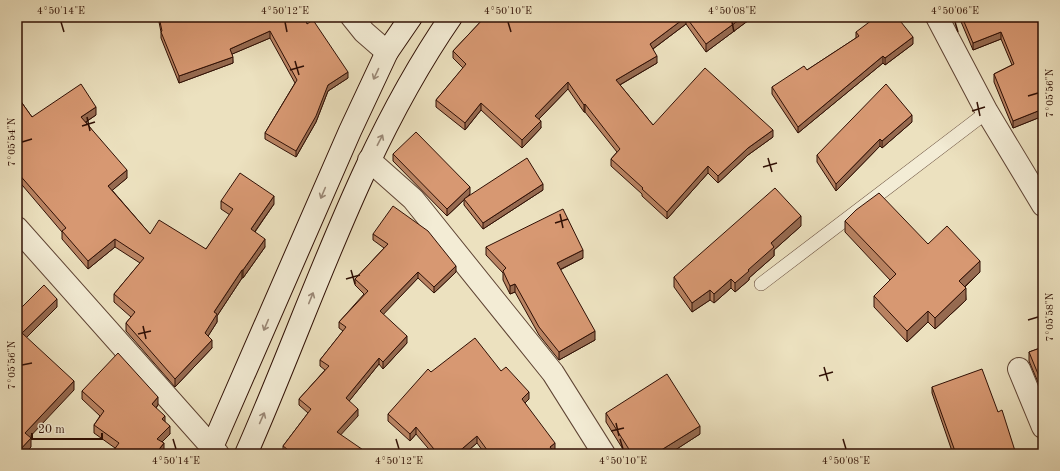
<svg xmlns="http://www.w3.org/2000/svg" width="1060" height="471" font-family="'Old Standard TT',serif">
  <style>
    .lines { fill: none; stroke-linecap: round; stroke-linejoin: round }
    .lane-casing { stroke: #5f4434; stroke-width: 14 }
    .street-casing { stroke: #5f4434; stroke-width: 24 }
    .secondary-casing { stroke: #301005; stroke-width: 24 }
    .lane { stroke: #f3ecd5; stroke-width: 13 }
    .street { stroke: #f3ecd5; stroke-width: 22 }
    .secondary { stroke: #f3ecd5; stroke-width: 22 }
    .wall { fill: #b98362; stroke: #301005 }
    .shaded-wall { fill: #966a50; stroke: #301005 }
    .building { fill: #d79872; stroke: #301005 }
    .oneway { stroke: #9b8977 }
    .ticks { fill: none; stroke: #301005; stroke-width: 1.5 }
    .neatline { fill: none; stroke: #301005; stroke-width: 1.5 }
    .ticks-label { font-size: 10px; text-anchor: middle; fill: #301005 }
  </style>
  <rect width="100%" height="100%" fill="#ece1bf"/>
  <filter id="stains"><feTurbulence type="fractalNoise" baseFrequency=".005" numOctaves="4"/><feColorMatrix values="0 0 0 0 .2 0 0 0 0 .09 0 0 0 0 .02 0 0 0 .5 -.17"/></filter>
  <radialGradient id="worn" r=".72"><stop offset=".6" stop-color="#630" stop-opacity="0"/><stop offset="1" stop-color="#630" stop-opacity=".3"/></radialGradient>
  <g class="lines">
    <g class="lane-casing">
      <path id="lane" d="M761,284L987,112"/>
    </g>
    <g class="street-casing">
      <g id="street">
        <path d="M352,17L364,32L387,52"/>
        <path d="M937,17L987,112L1043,205"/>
        <path d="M369,160L413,199L553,373L604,454"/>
        <path d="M17,228L218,454"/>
        <path d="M1019,369L1043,427"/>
      </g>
    </g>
    <g class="secondary-casing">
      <g id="secondary">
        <path d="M209,454L350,131L387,52L411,17"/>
        <path d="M246,454C311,307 359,150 451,17"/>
      </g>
    </g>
    <use href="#lane" class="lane"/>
    <use href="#street" class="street"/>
    <use href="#secondary" class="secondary"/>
  </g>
  <g class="wall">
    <path d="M158,17H305L307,24L348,78L328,91L316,122L296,157L265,139V133L295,83L270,38L232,54L233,63L179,83L161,38V32Z"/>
    <path d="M485,17H753L706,52L686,24L653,49L657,63L620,85L653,125L773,137L748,155L718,183L708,173L667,219L642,196V194L611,166V159L617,152L585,112H584L568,89L539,119L541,128L522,148L481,110L465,130L436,107V100L463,68L453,58V51Z"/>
    <path d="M959,17H1043V25L1040,26L1043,34V116L1013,128L994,82V74L1012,65L1001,39L973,50Z"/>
    <path d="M856,32L913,44L885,65L883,63L798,133L772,94V87L807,70L856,38Z"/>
    <path d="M17,96L32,117L96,115L86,122L127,178L112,190L150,234L206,249L230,215L221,209V201L274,204L255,232L265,247L243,278H242L217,316V322L208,336L212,348L175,387L126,331V323L131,317L114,302V294L140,263L115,247L88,269L62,239V232L17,179Z"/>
    <path d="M912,122L882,148L880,146L836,191L817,162V155Z"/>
    <path d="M393,154L470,194L465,198L543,190L483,229L464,205V200L447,216L393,161Z"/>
    <path d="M845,221L928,244L980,272L965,287L966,300L935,329L928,322L907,342L874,307V296L890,280L845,232Z"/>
    <path d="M801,226L774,250V256L749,278V280L735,292L731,288L714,303L710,300L692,312L674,287V277Z"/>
    <path d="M373,234L456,272L434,293L418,278L383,314L407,343L383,369L379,364L349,401L358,416L284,453L283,452V446L308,413L299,405V399L325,370L320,366V360L343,331L339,328V322L364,294L355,285V279L384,248L373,240Z"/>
    <path d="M486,247L583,258L560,270L595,340L559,360L539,335L515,292L510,294L503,280V273L486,255Z"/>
    <path d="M1043,347V394L1029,361V352Z"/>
    <path d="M501,371L529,399L525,403L555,450L553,452L555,454H485L477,443L464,454H433L416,434L410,441L388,421V414L431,372Z"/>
    <path d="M932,387L998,412L1016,454H953L932,393Z"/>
    <path d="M82,391L158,405L156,408L165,422L170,434L162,442L164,451L115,448L94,433V425L100,416L82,399Z"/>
    <path d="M606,413L700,434L669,454H626L606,422Z"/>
  </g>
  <g class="shaded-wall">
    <path d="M686,17V24L650,51V44Z"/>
    <path d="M743,17H753L706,52V44Z"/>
    <path d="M1043,18V25L1037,27V20Z"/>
    <path d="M270,31V38L230,55V49Z"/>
    <path d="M1001,32V39L973,50V43Z"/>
    <path d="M913,37V44L885,65V58Z"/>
    <path d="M657,56V63L616,87V80Z"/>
    <path d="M883,56V63L798,133V127Z"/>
    <path d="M233,57V63L179,83V76Z"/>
    <path d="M348,72V78L328,91L316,122L296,157V151L328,85Z"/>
    <path d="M568,82V89L535,123V116Z"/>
    <path d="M481,103V110L465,130V123Z"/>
    <path d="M585,104V112H584V105Z"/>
    <path d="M96,107V115L81,125V117Z"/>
    <path d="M1043,109V116L1013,128V121Z"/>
    <path d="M912,115V122L882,148V141Z"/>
    <path d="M541,121V128L522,148V140Z"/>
    <path d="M773,130V137L748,155L718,183V176L748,148Z"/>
    <path d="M880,139V146L836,191V184Z"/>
    <path d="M708,166V173L667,219V212Z"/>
    <path d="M127,170V178L108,194V186Z"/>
    <path d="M543,184V190L483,229V223Z"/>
    <path d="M470,187V194L447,216V209Z"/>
    <path d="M274,196V204L251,237V229Z"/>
    <path d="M801,216V226L774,250V256L749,278V280L735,292V283L771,243Z"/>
    <path d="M115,239V247L88,269V261Z"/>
    <path d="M265,239V247L243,278V270Z"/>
    <path d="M583,250V258L557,271V263Z"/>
    <path d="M980,261V272L959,292V281Z"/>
    <path d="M456,266V272L434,293V287Z"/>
    <path d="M242,270V278L217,316V322L205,341V333L214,312Z"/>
    <path d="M418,272V278L380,318V311Z"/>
    <path d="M731,279V288L714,303V294Z"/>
    <path d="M515,284V292L510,294V286Z"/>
    <path d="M966,288V300L935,329V318Z"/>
    <path d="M710,290V300L692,312V303Z"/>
    <path d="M57,299V307L22,342V333Z"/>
    <path d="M928,311V322L907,342V331Z"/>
    <path d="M595,331V340L559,360V352Z"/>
    <path d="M407,336V343L383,369V362Z"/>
    <path d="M212,340V348L175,387V379Z"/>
    <path d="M379,358V364L346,405V398Z"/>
    <path d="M74,381V390L25,442V433Z"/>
    <path d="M529,392V399L522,406V399Z"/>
    <path d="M158,397V405L152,412V404Z"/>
    <path d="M358,409V416L337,439V432Z"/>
    <path d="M165,416V424L162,419Z"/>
    <path d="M170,426V434L157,447V439Z"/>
    <path d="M700,426V434L669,454H658V452Z"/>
    <path d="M416,427V434L410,441V434Z"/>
    <path d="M477,436V443L464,454H456Z"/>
    <path d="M31,438V447L24,454H17V453Z"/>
    <path d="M164,443V451L162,454H156Z"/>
    <path d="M555,443V450L550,454V447Z"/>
  </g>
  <g class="building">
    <path d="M159,17H305L307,24L313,20L348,72L328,85L316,116L296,151L265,133L297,80L270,31L230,49L233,57L179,76L161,32L162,31Z"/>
    <path d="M485,17H743L706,44L686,17L650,44L657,56L616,80L653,125L705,68L773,130L748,148L718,176L708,166L667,212L642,189L643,188L611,159L620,149L585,104L584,105L568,82L535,116L541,121L522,140L481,103L465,123L436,100L466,64L453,51Z"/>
    <path d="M876,17H897L913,37L885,58L883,56L798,127L772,87L804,66L807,70L859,36L856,32Z"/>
    <path d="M962,17H1043V18L1037,20L1043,34V109L1013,121L994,74L1014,64L1001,32L973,43Z"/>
    <path d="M81,84L96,107L81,117L127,170L108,186L150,234L159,220L206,249L233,209L221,201L240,173L274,196L251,229L265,239L243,270H242L214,312L217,314L205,333L212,340L175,379L126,323L135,312L114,294L144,258L115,239L88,261L62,231L66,228L17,172V96L32,117Z"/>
    <path d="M886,84L912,115L882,141L880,139L836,184L817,155Z"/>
    <path d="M416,132L470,187L447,209L393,154Z"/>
    <path d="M527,158L543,184L483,223L464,199Z"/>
    <path d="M775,188L801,216L771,243L774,247L748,270L749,271L735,283L731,279L714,294L710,290L692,303L674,277Z"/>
    <path d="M879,193L928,244L947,226L980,261L959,281L966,288L935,318L928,311L907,331L874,296L896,274L845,221L856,210Z"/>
    <path d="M393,206L428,231L456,266L434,287L418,272L380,311L407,336L383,362L379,358L346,398L358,409L337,432L369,454H283L287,449L283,446L311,409L299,399L329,366L320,360L346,327L339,322L368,291L355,279L388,244L373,234Z"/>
    <path d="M563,209L583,250L557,263L595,331L559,352L539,327L515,284L510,286L503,271L506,268L486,247Z"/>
    <path d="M44,285L57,299L22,333L74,381L25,433L31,438L17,453V301L22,307Z"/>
    <path d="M475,338L501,371L506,367L529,392L522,399L555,443L550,447L555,454H490L477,436L456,454H438L416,427L410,434L388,414L428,369L431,372Z"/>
    <path d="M1043,347V386L1029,352Z"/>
    <path d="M118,353L158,397L152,404L165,416L162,419L170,426L157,439L164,443L156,453L157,454H111L119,443L94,425L104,411L82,391Z"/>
    <path d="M982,369L998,412L1002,410L1016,454H956L932,387Z"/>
    <path d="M667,374L700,426L658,452V454H632L606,413Z"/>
  </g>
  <defs><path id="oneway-shaft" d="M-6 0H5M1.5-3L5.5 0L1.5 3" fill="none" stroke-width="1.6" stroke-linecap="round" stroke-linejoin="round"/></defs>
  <g class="oneway">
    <use href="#oneway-shaft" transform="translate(376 74) rotate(115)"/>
    <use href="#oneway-shaft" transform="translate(380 140) rotate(-63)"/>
    <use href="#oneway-shaft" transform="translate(323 193) rotate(113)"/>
    <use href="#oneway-shaft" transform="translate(311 298) rotate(-68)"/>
    <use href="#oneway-shaft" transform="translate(266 325) rotate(113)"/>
    <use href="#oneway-shaft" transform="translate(262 418) rotate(-66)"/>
  </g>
  <path class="ticks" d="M61,22L64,32M285,22L287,32M508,22L511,32M732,22L734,32M955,22L958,32M295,61L299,75M290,70L304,66M1028,96L1038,93M977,102L980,116M972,111L985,107M87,117L90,131M82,126L95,122M22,142L32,139M768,158L772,172M763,167L777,163M560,214L563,228M555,223L568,219M351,270L355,284M346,279L360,275M1028,320L1038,317M143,326L146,339M138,334L151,331M22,365L32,363M824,367L828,381M819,376L833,372M616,423L619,436M611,431L624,428M173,439L176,449M396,439L399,449M620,439L623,449M843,439L846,449"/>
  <rect width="1060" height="471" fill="none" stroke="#ece1bf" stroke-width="44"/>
  <path d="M32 433v6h70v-6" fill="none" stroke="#301005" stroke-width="2"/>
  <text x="38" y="433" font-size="12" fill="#301005" stroke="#f3ecd5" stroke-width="3" paint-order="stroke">20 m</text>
  <rect x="22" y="22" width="1016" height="427" class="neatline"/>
  <g class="ticks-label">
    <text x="61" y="14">4°50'14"E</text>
    <text x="285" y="14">4°50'12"E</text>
    <text x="508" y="14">4°50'10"E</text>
    <text x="732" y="14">4°50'08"E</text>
    <text x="955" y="14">4°50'06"E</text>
    <text transform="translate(1049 93) rotate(-90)" y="4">7°05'56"N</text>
    <text transform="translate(11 142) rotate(-90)" y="4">7°05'54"N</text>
    <text transform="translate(1049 317) rotate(-90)" y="4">7°05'58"N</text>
    <text transform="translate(11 365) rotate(-90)" y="4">7°05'56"N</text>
    <text x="176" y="464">4°50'14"E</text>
    <text x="399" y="464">4°50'12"E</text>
    <text x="623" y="464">4°50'10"E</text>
    <text x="846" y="464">4°50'08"E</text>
  </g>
  <rect width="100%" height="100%" filter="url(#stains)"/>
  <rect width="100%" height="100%" fill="url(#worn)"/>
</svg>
